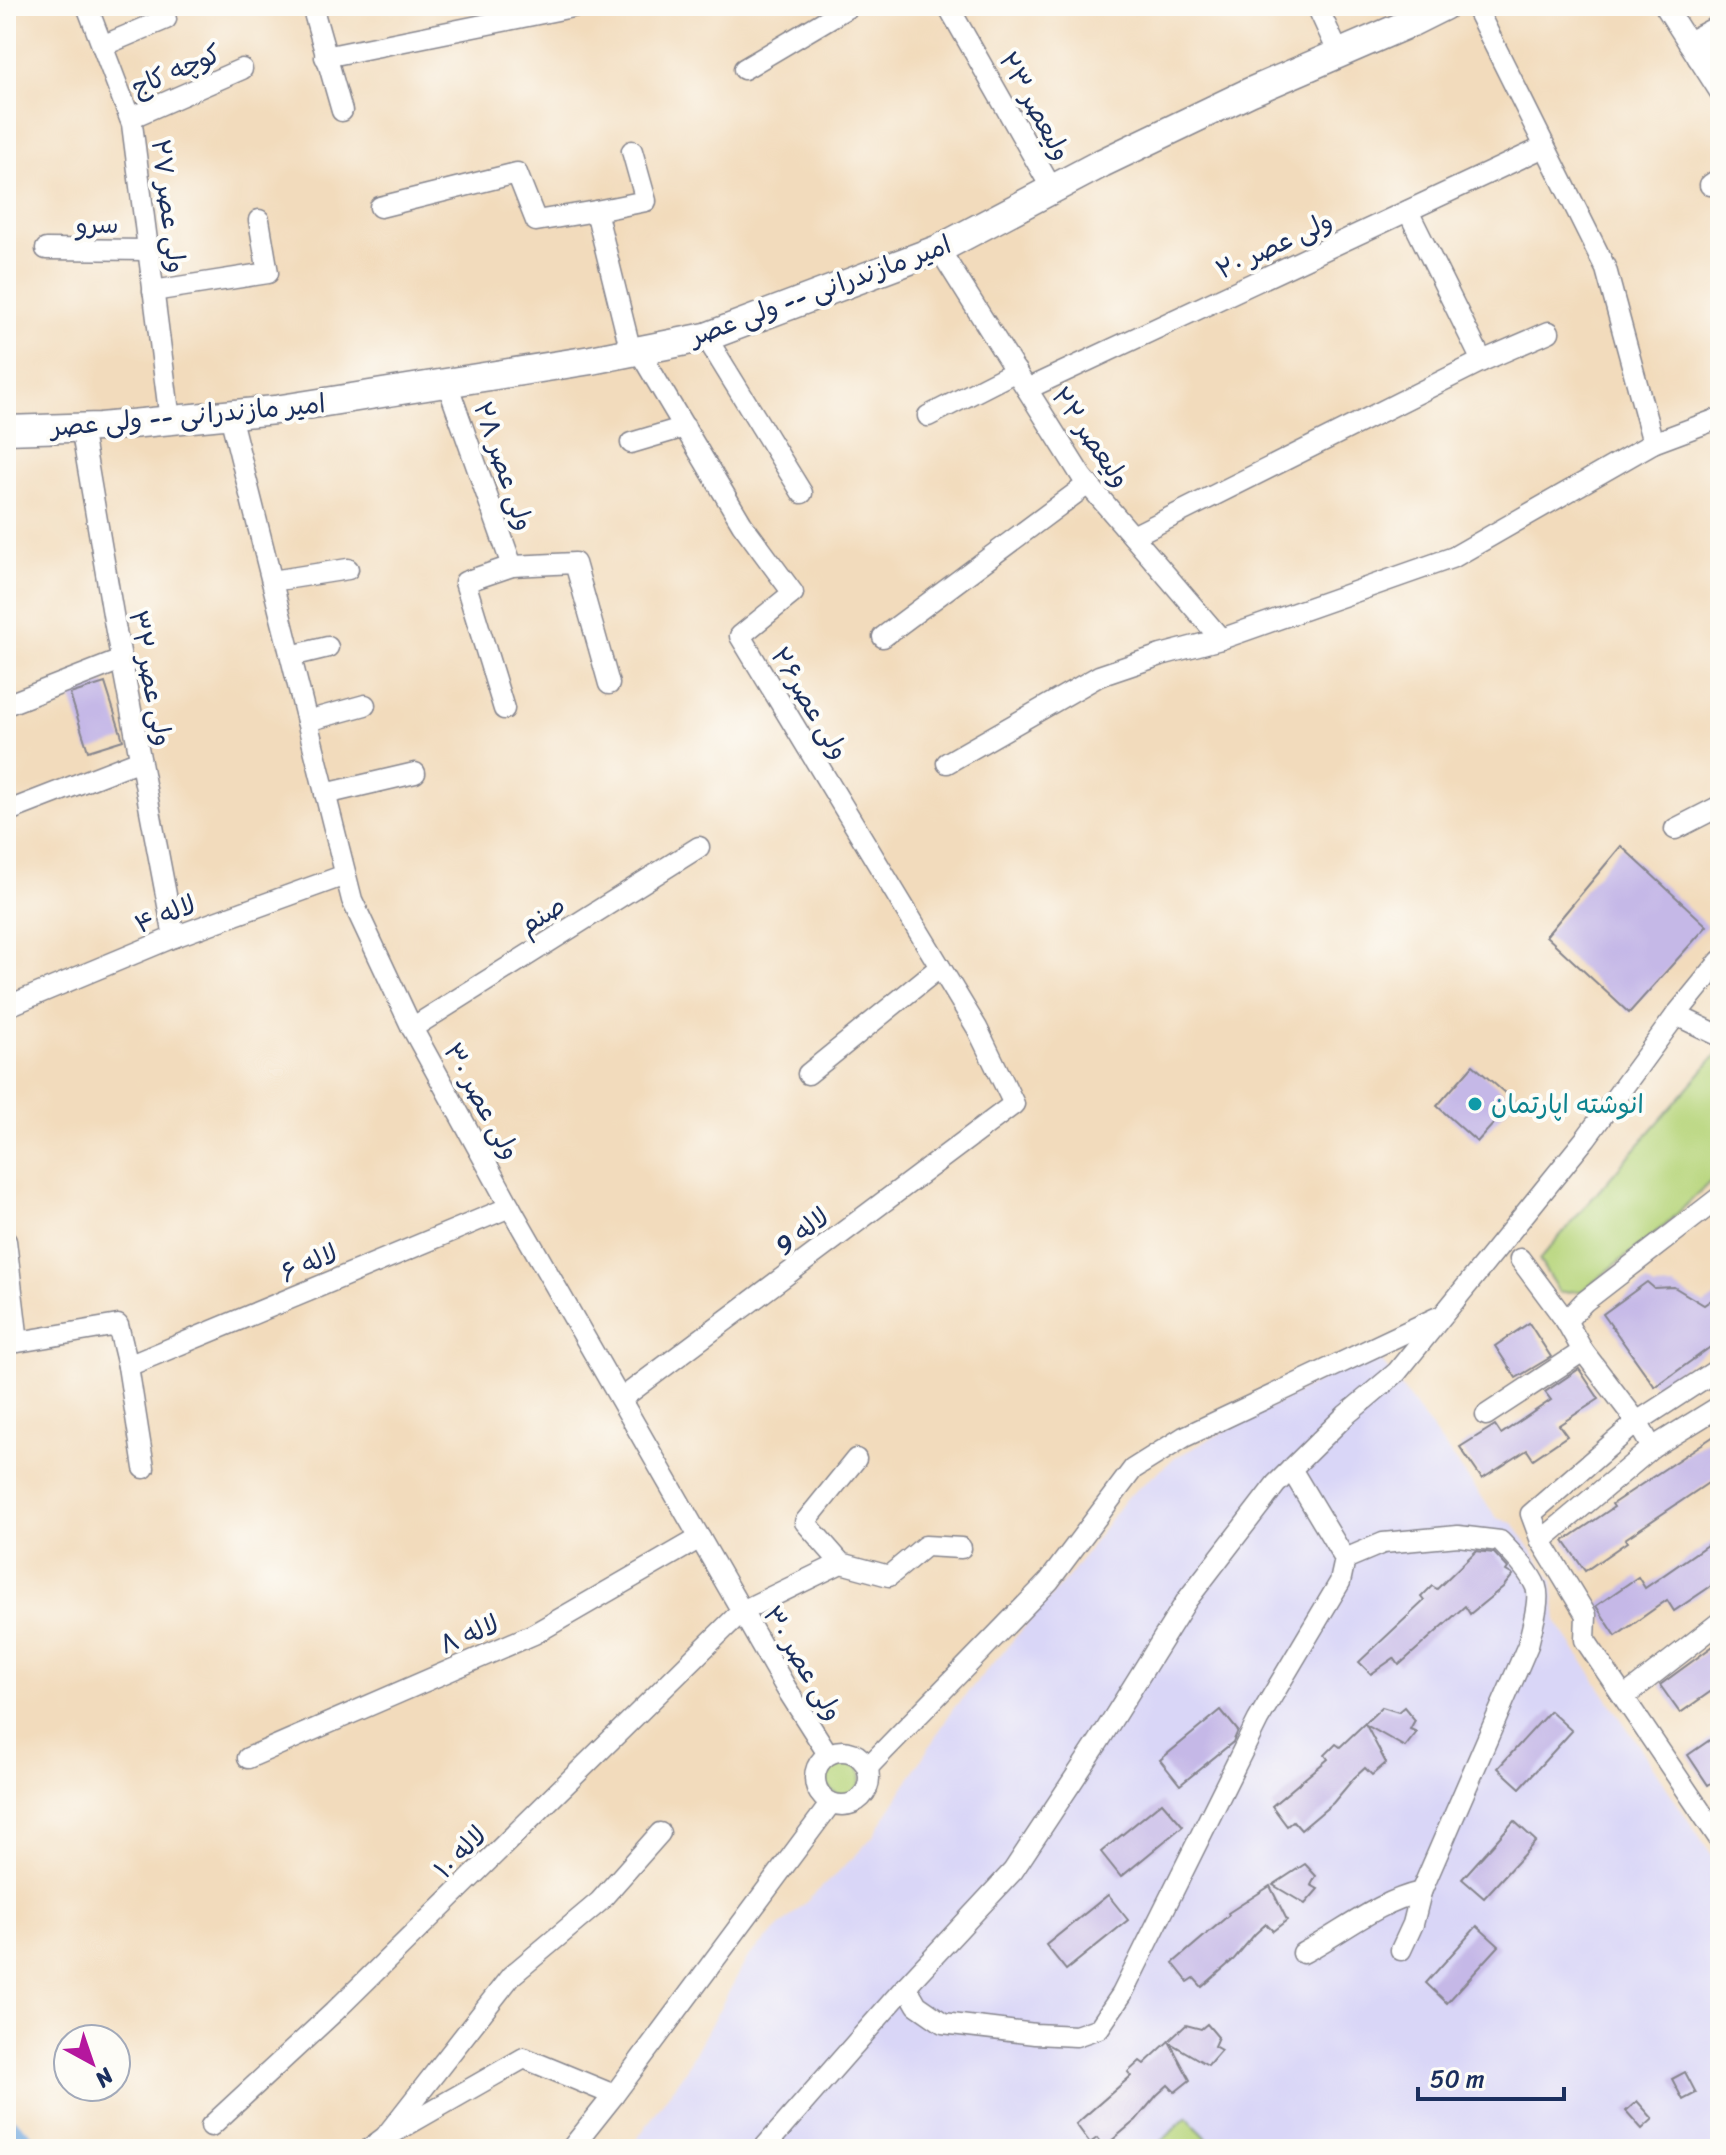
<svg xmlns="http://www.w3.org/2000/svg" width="1726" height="2155" font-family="Sriracha,'Playpen Sans Arabic',sans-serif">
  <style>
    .built { fill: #d9d6f7 }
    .green { fill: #b7d57b; stroke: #69826c; stroke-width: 2 }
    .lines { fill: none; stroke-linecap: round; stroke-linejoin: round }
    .river { stroke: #70a7de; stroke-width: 34 }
    .building { fill: #c5b8e7 }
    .street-casing { stroke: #86858d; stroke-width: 23 }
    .secondary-casing { stroke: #86858d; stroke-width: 31 }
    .street { stroke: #fff; stroke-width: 20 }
    .secondary { stroke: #fff; stroke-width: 28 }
    .culture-dot { fill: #0f9aa8; stroke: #fdfcf7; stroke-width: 3 }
    .labels { text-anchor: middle; stroke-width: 8; stroke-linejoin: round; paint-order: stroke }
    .street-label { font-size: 26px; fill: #1b2f5e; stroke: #fdfcf7 }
    .culture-label { font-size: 26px; fill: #0d838f; stroke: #fdfcf7; text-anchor: start }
  </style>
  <rect width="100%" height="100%" fill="#fdfcf7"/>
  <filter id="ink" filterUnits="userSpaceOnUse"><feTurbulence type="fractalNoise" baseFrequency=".0125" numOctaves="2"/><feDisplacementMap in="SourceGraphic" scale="16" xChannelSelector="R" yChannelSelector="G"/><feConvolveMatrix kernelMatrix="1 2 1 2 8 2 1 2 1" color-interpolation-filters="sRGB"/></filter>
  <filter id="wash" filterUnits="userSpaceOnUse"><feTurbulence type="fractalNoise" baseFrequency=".006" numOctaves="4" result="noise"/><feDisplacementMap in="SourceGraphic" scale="32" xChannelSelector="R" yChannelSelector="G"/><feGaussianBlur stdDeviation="1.8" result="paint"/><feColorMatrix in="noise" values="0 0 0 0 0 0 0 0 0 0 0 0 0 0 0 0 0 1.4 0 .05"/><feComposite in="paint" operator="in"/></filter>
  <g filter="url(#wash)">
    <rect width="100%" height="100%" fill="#f2dbbc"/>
    <path class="built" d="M1375,1352L1497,1518L1513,1523L1553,1581L1557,1622L1720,1868V2149H630L685,2071L748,1957L856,1855L874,1835L953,1709L1069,1576L1125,1499L1176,1457Z"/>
    <g class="green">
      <path d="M1718,1053L1720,1055V1172L1667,1224L1582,1291L1559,1292L1539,1260Z"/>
      <circle cx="843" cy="1777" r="18"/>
      <path d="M1187,2117L1217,2149H1153Z"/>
    </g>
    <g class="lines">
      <path class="river" d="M6,2133L23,2149"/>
    </g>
    <g id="blocks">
      <g class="building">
        <path d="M105,683L123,740L88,751L70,694Z"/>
        <path d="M1621,846L1707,926L1629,1013L1546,936Z"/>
        <path d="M1473,1065L1514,1101L1477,1142L1437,1106Z"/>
        <path d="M1647,1282L1654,1288L1674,1287L1704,1305L1720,1294V1340L1655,1387L1603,1314Z"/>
        <path d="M1529,1323L1551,1357L1516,1378L1495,1346Z"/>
        <path d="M1579,1369L1599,1399L1559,1425L1567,1436L1533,1459L1527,1450L1482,1479L1460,1447L1495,1425L1501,1434L1551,1400L1545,1392Z"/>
        <path d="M1714,1436L1720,1444V1475L1625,1539L1627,1542L1585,1571L1564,1541L1614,1507L1612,1504Z"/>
        <path d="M1720,1536V1580L1674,1611L1667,1600L1616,1636L1596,1606L1638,1577L1645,1588Z"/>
        <path d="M1476,1551L1494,1553L1508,1568L1506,1571L1513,1575L1503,1587L1470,1614L1465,1606L1399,1665L1394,1658L1371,1674L1359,1662L1424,1601L1421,1597L1432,1586L1437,1589Z"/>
        <path d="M1720,1641V1685L1680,1713L1660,1685Z"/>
        <path d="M1382,1707L1398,1712L1404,1707L1415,1720L1410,1729L1417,1732L1405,1747L1366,1725L1386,1763L1372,1775L1365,1768L1354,1778L1333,1803L1301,1830L1293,1821L1287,1826L1272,1806L1328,1759L1325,1755L1336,1744L1340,1747Z"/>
        <path d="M1221,1710L1238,1731L1233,1742L1180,1785L1160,1760Z"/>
        <path d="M1550,1711L1572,1731L1520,1788L1498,1768Z"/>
        <path d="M1720,1733V1777L1708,1785L1688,1755Z"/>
        <path d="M1162,1802L1183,1826L1121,1877L1101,1852Z"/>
        <path d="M1514,1821L1536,1841L1484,1898L1462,1879Z"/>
        <path d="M1305,1864L1316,1876L1311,1885L1318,1889L1305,1904L1273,1885Z"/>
        <path d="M1270,1886L1287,1920L1273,1931L1266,1924L1255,1934L1234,1959L1202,1987L1194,1978L1188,1982L1173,1963L1229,1915L1228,1913Z"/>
        <path d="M1108,1895L1128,1920L1066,1970L1046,1945Z"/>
        <path d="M1477,1926L1499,1946L1447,2003L1426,1983Z"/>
        <path d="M1207,2024L1218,2037L1214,2046L1221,2050L1208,2065L1170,2043L1190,2080L1175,2092L1168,2085L1157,2095L1136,2120L1104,2147L1097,2138L1090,2143L1076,2124L1131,2076L1128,2072L1140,2061L1144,2064L1186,2025L1201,2029Z"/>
        <path d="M1685,2072L1696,2093L1683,2100L1672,2079Z"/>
        <path d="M1637,2101L1653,2119L1642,2129L1626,2111Z"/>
      </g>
    </g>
  </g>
  <g filter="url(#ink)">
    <use href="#blocks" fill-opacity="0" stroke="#86858d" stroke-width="2"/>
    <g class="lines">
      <g class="street-casing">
        <g id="street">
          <path d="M87,6L132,124L170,420"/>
          <path d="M312,6L342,111"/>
          <path d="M948,6L1052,189"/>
          <path d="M1317,6L1339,54"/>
          <path d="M1475,6L1606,269L1653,443"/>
          <path d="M1665,6L1720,92"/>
          <path d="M1688,42L1720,25"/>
          <path d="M102,46L166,19"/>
          <path d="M325,57L577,6"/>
          <path d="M1698,58L1720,46"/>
          <path d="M744,69L850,6"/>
          <path d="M130,118L242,69"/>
          <path d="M1710,185L1720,178"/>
          <path d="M380,207L517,173L536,221L596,211L631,352"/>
          <path d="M596,211L646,201L632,151"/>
          <path d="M1408,211L1482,361"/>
          <path d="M46,249L148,250"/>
          <path d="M939,249L1082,477L1221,639"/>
          <path d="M153,291L268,273L259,220"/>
          <path d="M706,337L802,493"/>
          <path d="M447,383L512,566"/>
          <path d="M1027,389L1544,147"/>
          <path d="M230,415L352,900L412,1028L514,1214L786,1688L828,1754"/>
          <path d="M928,416L1016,371"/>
          <path d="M81,427L115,626L174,937"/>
          <path d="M631,443L685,427"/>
          <path d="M1133,536L1482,361L1549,332"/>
          <path d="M272,581L348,569"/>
          <path d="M883,637L1088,484"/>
          <path d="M291,656L328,647"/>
          <path d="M6,705L121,660"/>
          <path d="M504,709L465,582L512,566L575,563L609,684"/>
          <path d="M307,721L365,705"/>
          <path d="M947,763L1099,676L1161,655L1221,639L1454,557L1653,443L1720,418"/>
          <path d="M325,794L415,773"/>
          <path d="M6,812L140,760"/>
          <path d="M1675,829L1720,806"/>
          <path d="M6,1007L174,937L345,875"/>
          <path d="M1676,1015L1720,1036"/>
          <path d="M412,1028L699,847"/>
          <path d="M808,1074L940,967"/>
          <path d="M6,1241L18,1342L118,1325L128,1366L144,1468"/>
          <path d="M1520,1259L1566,1321L1583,1351L1637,1422L1652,1448"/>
          <path d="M1566,1321L1584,1302L1720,1197"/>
          <path d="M128,1366L510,1207"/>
          <path d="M1720,1368L1637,1422L1531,1514L1541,1541L1586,1615L1585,1640L1720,1840"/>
          <path d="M621,1399L1014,1104L977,1028L740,636L793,593L742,524L639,351"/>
          <path d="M1486,1415L1583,1351"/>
          <path d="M1541,1541L1652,1448L1720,1406"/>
          <path d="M1345,1559L1383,1543L1458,1536L1500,1541C1512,1554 1529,1570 1536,1587C1541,1601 1531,1630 1528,1645L1421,1892L1413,1924L1401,1950"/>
          <path d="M841,1563L805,1522L856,1459"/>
          <path d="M1624,1697L1720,1622"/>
          <circle cx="842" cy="1778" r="27"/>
          <path d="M248,1758L534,1634L700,1538"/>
          <path d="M868,1767L1049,1581L1133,1469L1184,1437L1436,1318"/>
          <path d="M1303,1953C1343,1932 1377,1902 1421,1892"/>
          <path d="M906,1986L917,2005L943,2023L1035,2034L1076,2036L1099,2028L1122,1994L1258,1720L1340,1582L1345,1559L1291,1469"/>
          <path d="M211,2126L334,2012L742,1611L841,1563L889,1576L925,1546L961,1548"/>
          <path d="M393,2133L524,2058L614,2095"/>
          <path d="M369,2149L385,2137L511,1976L599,1902L660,1833"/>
          <path d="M571,2149L614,2095L831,1803"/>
          <path d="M763,2149L906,1986L1013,1871L1099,1741L1187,1600L1276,1484L1346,1415L1397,1372L1586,1138L1676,1015L1720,961"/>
        </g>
      </g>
      <g class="secondary-casing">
        <path id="secondary" d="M6,430L100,427L275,410L591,360L706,337L939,249L1102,163L1250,92L1410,23L1444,6"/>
      </g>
      <use href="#street" class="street"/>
      <use href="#secondary" class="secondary"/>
    </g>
  </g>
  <circle class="culture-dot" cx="1475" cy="1104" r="8"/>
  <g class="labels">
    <g class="street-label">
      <text transform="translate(176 70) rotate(-23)" y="9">کوچه کاج</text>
      <text transform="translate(1035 106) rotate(61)" y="9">ولیعصر ۲۳</text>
      <text transform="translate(169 206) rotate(83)" y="9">ولی عصر ۲۷</text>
      <text x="97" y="233">سرو</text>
      <text transform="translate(1274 245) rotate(-25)" y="9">ولی عصر ۲۰</text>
      <text transform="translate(820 290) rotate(-20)" y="9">امیر مازندرانی -- ولی عصر</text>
      <text transform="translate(188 415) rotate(-5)" y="9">امیر مازندرانی -- ولی عصر</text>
      <text transform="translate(1091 437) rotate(55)" y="9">ولیعصر ۲۲</text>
      <text transform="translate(504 466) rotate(71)" y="9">ولی عصر ۲۸</text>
      <text transform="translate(151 678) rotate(79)" y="9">ولی عصر ۳۲</text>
      <text transform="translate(810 703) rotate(59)" y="9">ولی عصر۲۶</text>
      <text transform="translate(165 914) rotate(-21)" y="9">لاله ۴</text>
      <text transform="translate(542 915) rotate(-32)" y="9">صنم</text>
      <text transform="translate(482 1101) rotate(61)" y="9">ولی عصر ۳۰</text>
      <text transform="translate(802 1231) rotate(-37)" y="9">لاله 9</text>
      <text transform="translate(309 1263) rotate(-23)" y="9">لاله ۶</text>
      <text transform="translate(469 1634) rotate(-23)" y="9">لاله ۸</text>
      <text transform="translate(803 1663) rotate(59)" y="9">ولی عصر ۳۰</text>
      <text transform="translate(460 1852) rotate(-45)" y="9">لاله ۱۰</text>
    </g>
    <g class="culture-label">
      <text x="1491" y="1113">انوشته اپارتمان</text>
    </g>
  </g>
  <rect width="1726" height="2155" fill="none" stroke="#fdfcf7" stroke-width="32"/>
  <g transform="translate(92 2063) rotate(140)"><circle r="38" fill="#fdfcf7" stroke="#a3aaba" stroke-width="2"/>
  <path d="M0-6L14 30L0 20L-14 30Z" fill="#b5179e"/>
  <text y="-12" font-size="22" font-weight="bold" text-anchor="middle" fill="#1b2f5e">N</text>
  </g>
  <path d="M1418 2087v12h146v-12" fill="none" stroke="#1b2f5e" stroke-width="4"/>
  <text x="1430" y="2087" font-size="24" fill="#1b2f5e" stroke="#fdfcf7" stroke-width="6" paint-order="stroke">50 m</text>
</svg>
